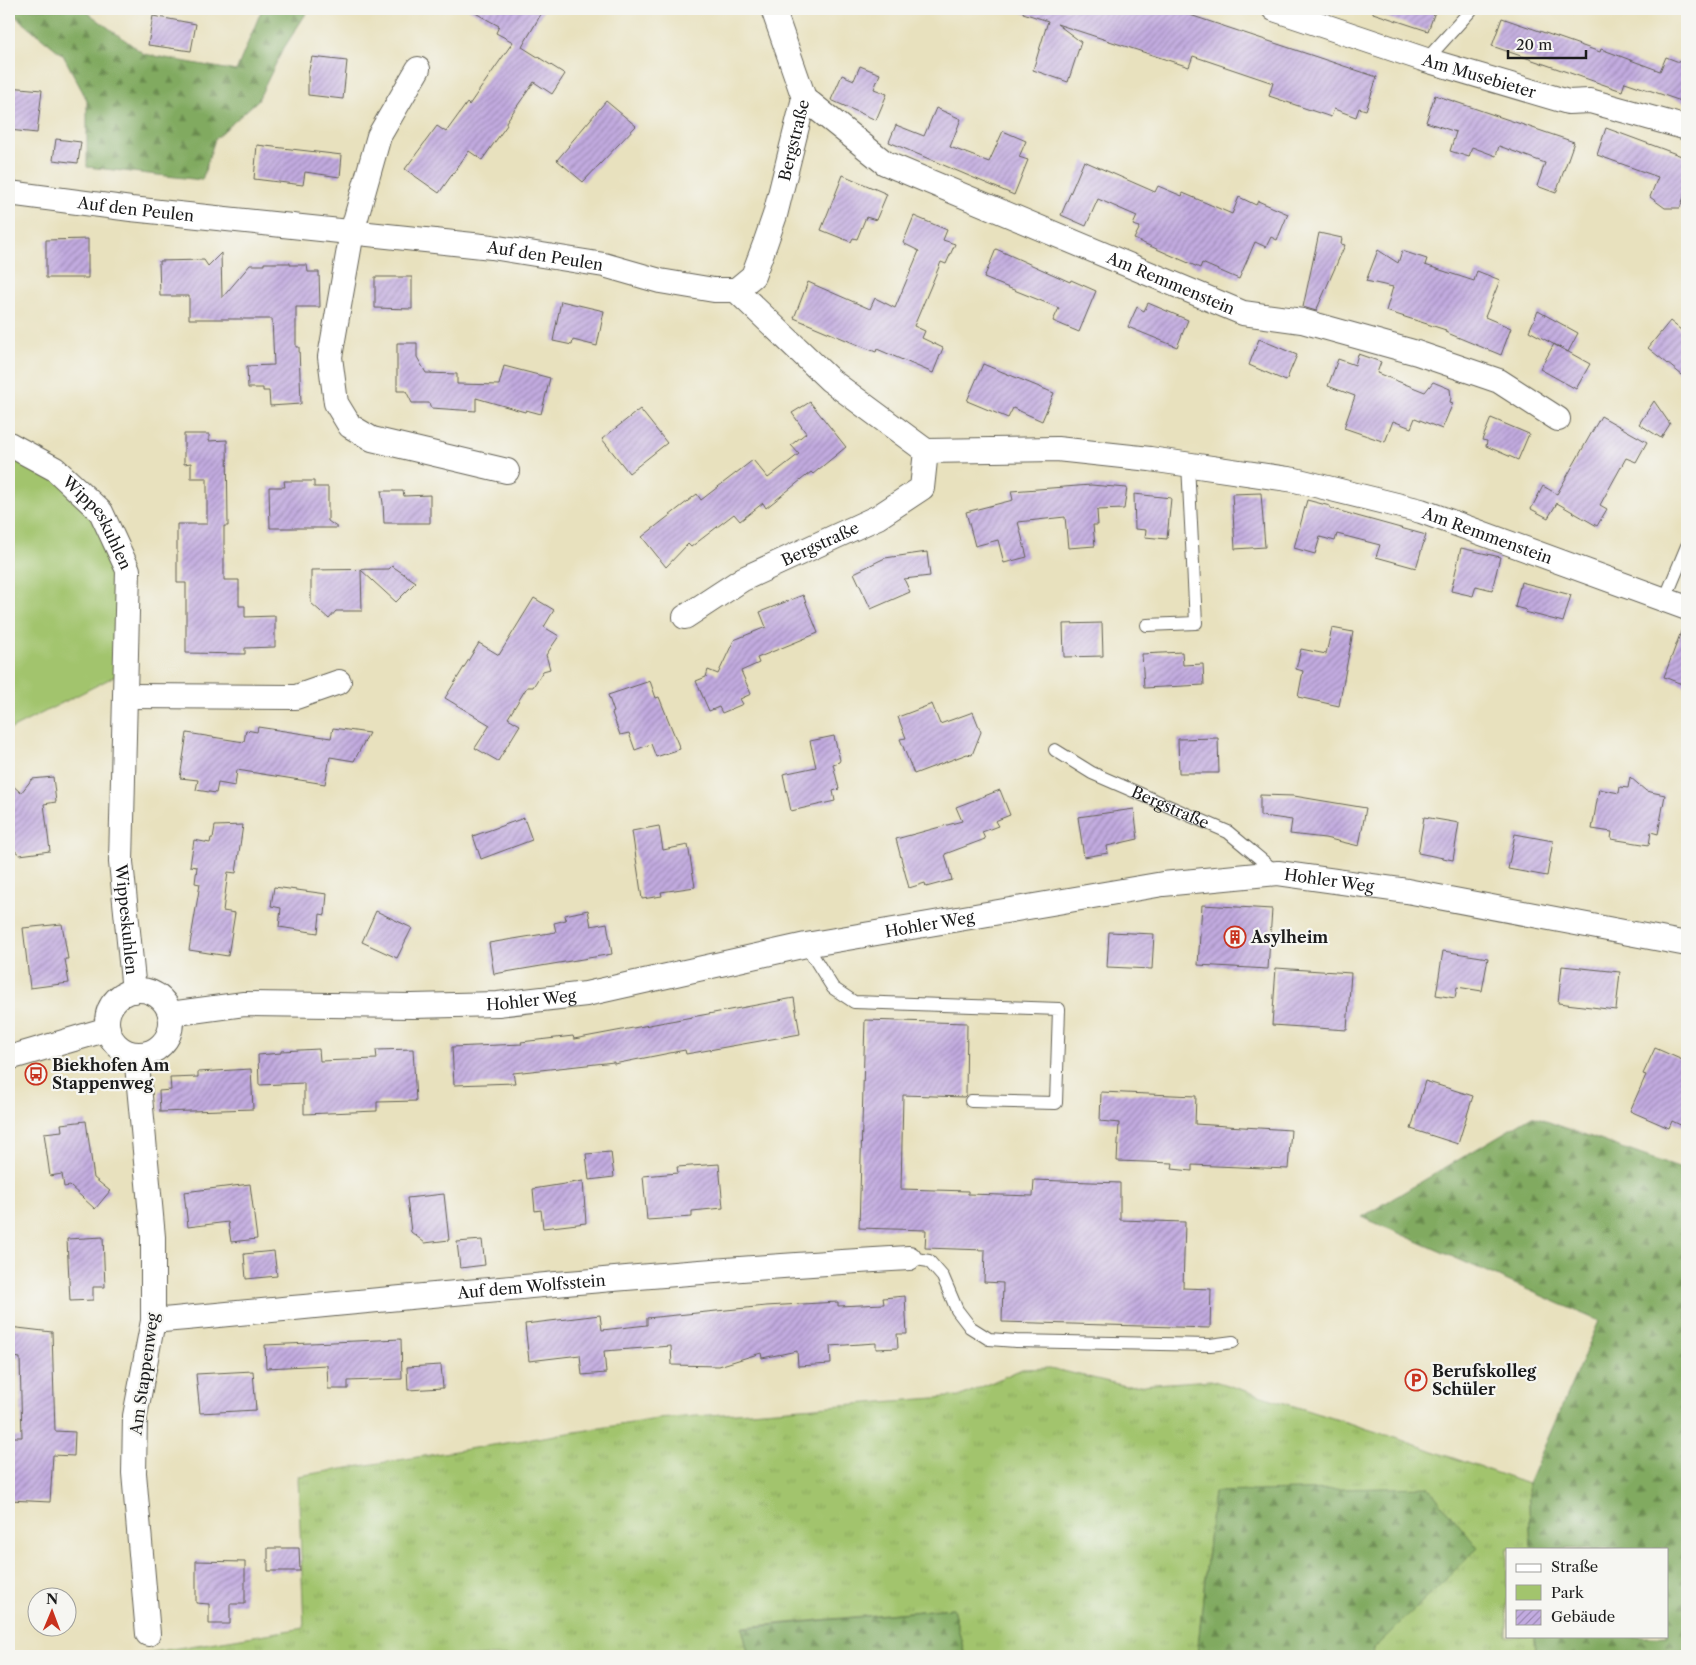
<svg xmlns="http://www.w3.org/2000/svg" width="1696" height="1665" font-family="'Libre Caslon Text',serif">
  <style>
    .grass { fill: url(#grass-tufts); stroke: #5f7044 }
    .forest { fill: url(#forest-firs); stroke: #4e633e }
    .park { fill: #a2c46d; stroke: #5f7044 }
    .building { fill: url(#building-hatch) }
    .lines { fill: none; stroke-linecap: round; stroke-linejoin: round }
    .service-casing { stroke: #636155; stroke-width: 14 }
    .minor-casing { stroke: #636155; stroke-width: 26 }
    .service { stroke: #fff; stroke-width: 12 }
    .minor { stroke: #fff; stroke-width: 24 }
    .labels { text-anchor: middle; stroke-width: 4.5; stroke-linejoin: round; paint-order: stroke }
    .street-label { font-size: 16px; fill: #1c1c1c; stroke: #f6f6f2 }
    .poi-label { font-size: 16px; font-weight: bold; fill: #1c1c1c; stroke: #f6f6f2; text-anchor: start }
  </style>
  <defs>
    <pattern id="grass-tufts" width="24" height="20" patternUnits="userSpaceOnUse" patternTransform="scale(1.25)"><rect width="24" height="20" fill="#a2c46d"/><path d="M3 7l-1-3M5 7V3M7 7l1-3M15 17l-1-3M17 17v-4M19 17l1-3" fill="none" stroke="#8ba85e"/></pattern>
    <pattern id="forest-firs" width="22" height="20" patternUnits="userSpaceOnUse" patternTransform="scale(1.25)"><rect width="22" height="20" fill="#81aa60"/><path d="M5 1l3.5 6h-7zM16 11l3.5 6h-7z" fill="#698a4e"/></pattern>
    <pattern id="building-hatch" width="6" height="6" patternUnits="userSpaceOnUse" patternTransform="scale(1.25)"><rect width="6" height="6" fill="#c2abe0"/><path d="M-1 1l2-2M0 6l6-6M5 7l2-2" fill="none" stroke="#9d8ab5"/></pattern>
  </defs>
  <rect width="100%" height="100%" fill="#f6f6f2"/>
  <filter id="ink" filterUnits="userSpaceOnUse"><feTurbulence type="fractalNoise" baseFrequency=".02" numOctaves="2"/><feDisplacementMap in="SourceGraphic" scale="10" xChannelSelector="R" yChannelSelector="G"/><feConvolveMatrix kernelMatrix="1 2 1 2 8 2 1 2 1" color-interpolation-filters="sRGB"/></filter>
  <filter id="wash" filterUnits="userSpaceOnUse"><feTurbulence type="fractalNoise" baseFrequency=".0096" numOctaves="4" result="noise"/><feDisplacementMap in="SourceGraphic" scale="20" xChannelSelector="R" yChannelSelector="G"/><feGaussianBlur stdDeviation="1.12" result="paint"/><feColorMatrix in="noise" values="0 0 0 0 0 0 0 0 0 0 0 0 0 0 0 0 0 1.4 0 .05"/><feComposite in="paint" operator="in"/></filter>
  <g filter="url(#wash)">
    <rect width="100%" height="100%" fill="#e8e1be"/>
    <path class="grass" d="M1050,1368L1126,1386L1211,1380L1393,1437L1528,1484L1531,1549H1507V1636H1535L1536,1656H1372L1373,1649L1214,1492L1197,1656H965L953,1608L742,1627L749,1656H128L304,1628L298,1476L657,1419L961,1396L1022,1369Z"/>
    <g class="forest">
      <path d="M9,9H83L144,54L236,71L262,9H309L282,51L258,100L215,139L202,180L87,167V100L63,55L9,11Z"/>
      <path d="M1532,1116L1687,1171V1656H1536L1535,1636H1667V1549H1531L1528,1484L1599,1321L1362,1217Z"/>
      <path d="M1428,1487L1478,1548L1373,1649L1372,1656H1197L1214,1492Z"/>
      <path d="M953,1608L965,1656H749L742,1628Z"/>
    </g>
    <path class="park" d="M9,444L55,469L128,570L125,671L9,730Z"/>
    <g id="blocks">
      <g class="building">
        <path d="M468,9H544L522,47L565,74L552,94L534,82L506,122L507,125L482,160L469,151L439,193L405,169L437,126L446,132L467,103L469,105L513,42L496,33L499,26Z"/>
        <path d="M1024,9H1172L1377,77L1366,110L1359,108L1356,117L1334,109L1331,117L1269,96L1273,83L1193,56L1189,67L1057,24L1081,42L1068,82L1033,70L1048,21L1023,13Z"/>
        <path d="M1373,9H1436L1428,31L1373,13Z"/>
        <path d="M153,16L196,24L191,51L148,45Z"/>
        <path d="M1502,18L1600,52L1601,49L1660,71L1666,57L1687,65V103L1625,82L1622,91L1492,46Z"/>
        <path d="M312,57L347,61L343,99L308,95V74Z"/>
        <path d="M860,66L880,74L874,89L887,94L876,120L831,100L842,75L854,80Z"/>
        <path d="M9,87L42,90L37,133L9,130Z"/>
        <path d="M1435,95L1574,142L1556,193L1537,186L1545,163L1499,146L1496,156L1472,147L1469,157L1450,151L1456,132L1426,122Z"/>
        <path d="M606,101L636,126L583,182L557,160L569,146H568Z"/>
        <path d="M936,108L961,119L950,147L989,162L1003,131L1026,141L1019,157L1028,160L1014,195L889,142L896,125L924,136Z"/>
        <path d="M1606,128L1687,158V188L1680,208H1665L1650,197L1658,177L1597,155Z"/>
        <path d="M56,139L81,142L78,163L53,160Z"/>
        <path d="M257,145L342,155L340,177L305,172L303,185L254,179Z"/>
        <path d="M1084,161L1155,192L1158,186L1182,196L1183,193L1232,214L1239,197L1256,205L1258,201L1288,214L1277,240L1271,237L1266,247L1255,242L1239,279L1202,263L1200,268L1134,239L1140,227L1133,225L1137,216L1098,199L1086,226L1061,215Z"/>
        <path d="M843,175L887,194L876,220L866,217L857,239L853,238L851,242L821,230Z"/>
        <path d="M914,216L947,230L943,240L955,244L946,264L941,262L914,326L925,331L922,338L943,348L933,373L877,349L876,352L851,342L794,318L808,282L870,309L875,298L895,308L919,251L903,243Z"/>
        <path d="M1319,233L1342,238L1341,244L1345,245L1316,311L1303,307Z"/>
        <path d="M88,239V278H46V240Z"/>
        <path d="M996,249L1070,282L1071,280L1096,291L1079,332L1053,321L1059,308L984,278Z"/>
        <path d="M1378,250L1398,263L1402,251L1427,259L1425,265L1474,281L1477,271L1500,280L1485,317L1511,328L1501,355L1445,332L1446,330L1386,311L1393,287L1366,281Z"/>
        <path d="M221,253L222,298L250,265H264V263H290V265H307L308,272H319L320,307H296V347H299L301,404L270,406L269,391H263V388H248L247,366L274,365L272,319H189V296H160L159,261L204,260L208,266Z"/>
        <path d="M375,277H412V309L375,308Z"/>
        <path d="M561,301L604,311L597,346L573,340L572,345L553,341Z"/>
        <path d="M1148,303L1188,320L1177,347L1128,327L1137,307L1144,311Z"/>
        <path d="M1538,311L1578,333L1568,352L1529,331Z"/>
        <path d="M1670,321L1687,335V379L1648,348Z"/>
        <path d="M1259,339L1297,355L1286,381L1249,365Z"/>
        <path d="M397,343H417V357L426,373L457,374V384L499,385L504,366L550,378L541,414L526,410L525,412L476,398V411L431,408L429,403H412L406,391H397Z"/>
        <path d="M1554,344L1590,364L1576,389L1540,369Z"/>
        <path d="M1358,354L1381,362L1377,373L1425,392L1433,382L1450,389L1451,398L1450,402L1453,403L1442,429L1415,418L1411,428L1393,421L1385,442L1344,428L1355,396L1328,386L1338,359L1355,365Z"/>
        <path d="M983,364L1054,393L1042,421L1013,408L1008,418L967,401Z"/>
        <path d="M1654,401L1670,424L1661,438L1639,424Z"/>
        <path d="M810,402L846,447L813,474L811,472L766,508L763,503L740,521L734,514L691,547L688,544L666,567L642,537L697,494L701,500L753,460L768,478L799,454L791,445L806,433L792,413Z"/>
        <path d="M640,409L667,443L629,473L602,439Z"/>
        <path d="M1601,416L1647,442L1636,462L1626,458L1600,505L1607,509L1597,526L1557,503L1548,518L1531,509L1543,486L1557,494Z"/>
        <path d="M1491,418L1529,434L1518,460L1486,446L1487,441L1482,440Z"/>
        <path d="M184,434H209V441L227,440L228,526H224V580H239V606H245V617L275,616V647L245,648V654L186,653V583H177V524H207V478H191V463L184,464Z"/>
        <path d="M284,481H314V487H328V521L338,528H270L269,487H285Z"/>
        <path d="M1091,485L1127,488L1124,509L1097,510L1098,525H1093L1095,546L1068,548L1065,517L1018,522L1027,557L1004,563L998,540L975,546L966,512L1013,500L1011,491Z"/>
        <path d="M381,491H403L404,496L430,495V523H384L383,503Z"/>
        <path d="M1261,493L1265,547L1235,549L1232,494Z"/>
        <path d="M1134,494L1171,498L1167,539L1145,537L1146,530L1135,529Z"/>
        <path d="M1307,500L1330,506V508L1357,516L1426,535L1416,568L1376,557L1380,545L1337,534L1335,541L1320,537L1315,554L1294,548Z"/>
        <path d="M1461,548L1500,557L1492,590L1476,586L1473,596L1451,591Z"/>
        <path d="M927,552L930,576L904,579L910,592L871,609L854,573L885,558Z"/>
        <path d="M392,566L416,582L396,602L361,570L362,611H336L329,619L311,603V570L389,569Z"/>
        <path d="M1521,582L1571,595L1563,622L1525,612L1526,610L1515,607Z"/>
        <path d="M803,595L818,633L757,658L759,663L741,671L751,694L740,699L743,704L722,713L719,707L709,711L696,681L706,677L708,670L718,674L734,640L766,627L760,612Z"/>
        <path d="M534,598L554,610L544,627L559,636L546,655L550,669L543,671L533,687H527L508,718L520,725L498,761L475,748L490,725L445,698L479,643L499,655Z"/>
        <path d="M1685,621H1687V686L1664,677Z"/>
        <path d="M1102,623L1103,656L1064,657L1063,624Z"/>
        <path d="M1332,628L1353,632L1339,706L1298,697L1303,671L1296,669L1301,649L1326,654Z"/>
        <path d="M1182,652L1183,665L1203,664L1204,685L1144,688L1142,654Z"/>
        <path d="M650,681L656,698L659,697L680,749L656,757L651,744L635,750L629,733L620,735L612,713L614,712L608,695Z"/>
        <path d="M932,704L940,724L973,712L981,732L972,755L967,754L914,774L900,739L906,738L898,717Z"/>
        <path d="M258,727L331,738L333,728L369,733L354,761L330,757L325,784L237,770L235,786L218,783L216,793L196,790L198,780L180,778L187,733L244,742L246,730L257,732Z"/>
        <path d="M834,736L840,760L839,762L833,764L839,789L833,791L835,801L791,811L783,774L816,767L810,741Z"/>
        <path d="M1218,738L1219,773H1179L1178,739Z"/>
        <path d="M53,777L56,802L44,804L50,851L20,855L9,846V782L21,793L32,779Z"/>
        <path d="M1630,777L1646,791L1665,795L1658,834L1651,832L1649,845L1611,839L1612,832L1592,829L1599,789L1619,793L1620,787L1628,788Z"/>
        <path d="M1000,790L1010,815L995,821L998,826L982,832L985,839L945,854L952,880L926,887L925,883L909,888L896,839L962,821L956,807Z"/>
        <path d="M1260,795L1294,796L1366,808L1359,846L1325,838L1290,834L1292,820L1271,817L1260,816Z"/>
        <path d="M1134,809L1138,839L1107,846L1108,853L1084,857L1078,817Z"/>
        <path d="M1424,817L1459,823L1453,860L1418,853Z"/>
        <path d="M524,818L532,840L481,859L473,836Z"/>
        <path d="M243,825L236,873L228,872L223,911L235,913L228,956L189,950L200,884L195,883L197,867L190,866L194,840L210,843L211,838H213L215,826Z"/>
        <path d="M659,826L663,850L688,845L695,887L661,892L662,896L642,899L632,831Z"/>
        <path d="M1515,834L1553,841L1547,876L1508,869Z"/>
        <path d="M274,887L327,894L325,915L320,914L318,933L279,927L281,908L271,906Z"/>
        <path d="M1202,905L1272,909L1268,969L1198,965Z"/>
        <path d="M588,910L591,926L607,923L612,954L494,974L489,943L556,932L554,923L566,920L565,915Z"/>
        <path d="M376,911L412,928L397,958L362,942Z"/>
        <path d="M62,924L68,959H65L69,983L30,988L23,928Z"/>
        <path d="M1109,932L1154,934L1152,969L1107,967Z"/>
        <path d="M1443,951L1488,958L1482,991L1457,987L1455,998L1436,995Z"/>
        <path d="M1562,966L1620,972L1616,1010L1558,1003Z"/>
        <path d="M1276,968L1351,973L1347,1030L1272,1025Z"/>
        <path d="M794,998L800,1034L686,1054L685,1050L614,1064V1062L513,1073L515,1083L454,1085L452,1047L522,1044L521,1042L573,1036L574,1039Z"/>
        <path d="M865,1020L967,1023L966,1095L964,1097L903,1095L901,1189L968,1191V1194L1033,1196L1034,1180L1120,1183V1220L1185,1222L1183,1288L1211,1289L1210,1328L1002,1322L1003,1283L984,1282L985,1250L925,1248L926,1230L859,1228Z"/>
        <path d="M1655,1048L1687,1062V1128L1672,1121L1669,1128L1630,1111L1646,1075L1643,1074Z"/>
        <path d="M319,1049L320,1061L377,1059L376,1050L413,1049L416,1101L377,1102V1111L304,1114V1083L259,1085L258,1055L281,1053V1051Z"/>
        <path d="M251,1069L253,1109L160,1112L159,1091L171,1090L170,1078L198,1077V1072Z"/>
        <path d="M1425,1081L1473,1096L1458,1144L1411,1129Z"/>
        <path d="M1101,1092L1196,1096L1195,1124L1291,1130L1288,1169L1192,1165V1171L1172,1169L1173,1163L1117,1161L1119,1123L1100,1121Z"/>
        <path d="M86,1121L94,1178L110,1191L95,1209L70,1186L64,1187L62,1174L50,1176L44,1133L62,1131L61,1124Z"/>
        <path d="M611,1152L614,1177L589,1180L586,1154Z"/>
        <path d="M719,1164L723,1208L692,1211V1217L647,1220L643,1176L678,1173L677,1167Z"/>
        <path d="M583,1181L586,1223L543,1228L541,1210L535,1211L533,1189Z"/>
        <path d="M250,1184L257,1239L231,1242L228,1222L188,1227L184,1192Z"/>
        <path d="M444,1194L449,1240L425,1243L411,1232L407,1198Z"/>
        <path d="M103,1237L105,1287H93V1300L70,1301L67,1239Z"/>
        <path d="M482,1240L485,1265L460,1268L457,1242Z"/>
        <path d="M274,1251L277,1276L246,1279L244,1254Z"/>
        <path d="M905,1296L907,1334H897L898,1348L876,1349V1343L830,1346L831,1364L798,1366L797,1351L762,1358L761,1353L719,1366L672,1365L671,1346L604,1351L606,1373L582,1375L580,1355L529,1361L525,1324L600,1315L602,1330L647,1325V1318L766,1306L838,1302V1306L884,1304L883,1298Z"/>
        <path d="M9,1327L52,1332L55,1431L75,1432L74,1456L53,1455L50,1502L9,1500L11,1437H22L20,1358L9,1356Z"/>
        <path d="M401,1339L402,1379L348,1381V1389H328L327,1365L266,1368L265,1345Z"/>
        <path d="M441,1365L443,1388L408,1390L407,1367Z"/>
        <path d="M253,1371L256,1410L200,1413L196,1374Z"/>
        <path d="M268,1548H299L300,1571H268Z"/>
        <path d="M196,1561L245,1562V1604H230V1624H209V1604L196,1603Z"/>
      </g>
    </g>
  </g>
  <g filter="url(#ink)">
    <use href="#blocks" fill-opacity="0" stroke="#636155" stroke-width="1"/>
    <g class="lines">
      <g class="service-casing">
        <g id="service">
          <path d="M1426,60L1472,9"/>
          <path d="M1665,599L1687,546"/>
          <path d="M1147,625L1196,623L1188,464"/>
          <path id="s1" d="M1055,750L1092,773L1228,832L1276,872"/>
          <path d="M806,945L833,988L854,1002L1059,1009L1056,1103L971,1101"/>
          <path d="M909,1258L929,1261L943,1277L957,1310L970,1327L989,1339L1016,1341L1210,1345L1233,1342"/>
        </g>
      </g>
      <g class="minor-casing">
        <g id="minor">
          <path id="s2" d="M1274,9L1426,60L1568,102L1590,101L1687,128"/>
          <path d="M418,69L379,136L352,232L330,357L336,403L350,426L372,439L507,471"/>
          <path id="s3" d="M804,98L885,163L1243,313L1302,321L1417,353L1499,381L1558,419"/>
          <path id="s4" d="M9,193L131,209L492,247L604,265L660,281L714,290H736"/>
          <path id="s5" d="M736,290L830,380L926,451L1057,449L1150,459L1295,480L1421,511L1687,608"/>
          <path id="s6" d="M736,290L753,276L765,244L775,215L804,98L773,9"/>
          <path id="s7" d="M9,444L55,469L101,512L128,570L121,862L134,991"/>
          <path id="s8" d="M685,617L743,579L878,517L922,488L926,451"/>
          <path d="M126,696L296,697L339,682"/>
          <circle cx="139" cy="1022" r="32"/>
          <path id="s9" d="M170,1014L244,1004L412,1006L498,1004L586,994L806,945L1163,884L1278,873L1407,891L1687,944"/>
          <path d="M136,1054L153,1237V1321L135,1416L134,1473L148,1634"/>
          <path d="M9,1058L108,1029"/>
          <path id="s10" d="M153,1321C405,1298 657,1272 909,1258"/>
        </g>
      </g>
      <use href="#service" class="service"/>
      <use href="#minor" class="minor"/>
    </g>
  </g>
  <defs>
    <g id="building-ring" transform="scale(1.125)"><circle r="9.5" fill="#f6f6f2" stroke="#c8321e" stroke-width="1.5"/><path d="M-4-6H4V6H1V3H-1V6H-4ZM-2.5-4.3h1.7v1.8h-1.7ZM.8-4.3h1.7v1.8H.8ZM-2.5-1h1.7V.8h-1.7ZM.8-1h1.7V.8H.8Z" fill="#c8321e"/></g>
    <g id="bus-ring" transform="scale(1.125)"><circle r="9.5" fill="#f6f6f2" stroke="#c8321e" stroke-width="1.5"/><path d="M-5-6H5V4H4V6H2V4H-2V6H-4V4H-5ZM-3.5-4V0h7V-4ZM-3.5 1.2v1.5H-2V1.2ZM2 1.2v1.5H3.5V1.2Z" fill="#c8321e"/></g>
    <g id="parking-ring" transform="scale(1.125)"><circle r="9.5" fill="#f6f6f2" stroke="#c8321e" stroke-width="1.5"/><path d="M-3.5-5.5H1a3.5 3.5 0 0 1 0 7H-1V5.5H-3.5ZM-1-3.4V-.6H.8a1.4 1.4 0 0 0 0-2.8Z" fill="#c8321e"/></g>
  </defs>
  <g fill-rule="evenodd">
    <use href="#building-ring" x="1235" y="937"/>
    <use href="#bus-ring" x="36" y="1074"/>
    <use href="#parking-ring" x="1416" y="1380"/>
  </g>
  <g class="labels">
    <g class="street-label">
      <text dy="6" stroke="none"><textPath href="#s2" startOffset="216">Am Musebieter</textPath></text>
      <text dy="6" stroke="none"><textPath href="#s6" startOffset="164">Bergstraße</textPath></text>
      <text dy="6" stroke="none"><textPath href="#s4" startOffset="128">Auf den Peulen</textPath></text>
      <text dy="6" stroke="none"><textPath href="#s4" startOffset="540">Auf den Peulen</textPath></text>
      <text dy="6" stroke="none"><textPath href="#s3" startOffset="414">Am Remmenstein</textPath></text>
      <text dy="6" stroke="none"><textPath href="#s7" startOffset="122">Wippeskuhlen</textPath></text>
      <text dy="6" stroke="none"><textPath href="#s5" startOffset="821">Am Remmenstein</textPath></text>
      <text dy="6" stroke="none"><textPath href="#s8" startOffset="154">Bergstraße</textPath></text>
      <text dy="6" stroke="none"><textPath href="#s1" startOffset="129">Bergstraße</textPath></text>
      <text dy="6" stroke="none"><textPath href="#s9" startOffset="1172">Hohler Weg</textPath></text>
      <text dy="6" stroke="none"><textPath href="#s7" startOffset="529">Wippeskuhlen</textPath></text>
      <text dy="6" stroke="none"><textPath href="#s9" startOffset="768">Hohler Weg</textPath></text>
      <text dy="6" stroke="none"><textPath href="#s9" startOffset="362">Hohler Weg</textPath></text>
      <text dy="6" stroke="none"><textPath href="#s10" startOffset="380">Auf dem Wolfsstein</textPath></text>
      <text transform="translate(144 1374) rotate(-82)" y="6">Am Stappenweg</text>
    </g>
    <g class="poi-label">
      <text x="1251" y="943">Asylheim</text>
      <text x="52" y="1071">Biekhofen Am<tspan x="52" dy="18">Stappenweg</tspan></text>
      <text x="1432" y="1377">Berufskolleg<tspan x="1432" dy="18">Schüler</tspan></text>
    </g>
  </g>
  <rect width="1696" height="1665" fill="none" stroke="#f6f6f2" stroke-width="30"/>
  <rect x="1506" y="1548" width="162" height="90" fill="#f6f6f2" stroke="#9f9f9c"/>
  <rect x="1516" y="1564" width="25" height="8" fill="#ffffff" stroke="#9f9f9c"/>
  <text x="1551" y="1572" font-size="15" fill="#1c1c1c">Straße</text>
  <rect x="1516" y="1585" width="25" height="15" fill="#a2c46d" stroke="#9f9f9c"/>
  <text x="1551" y="1598" font-size="15" fill="#1c1c1c">Park</text>
  <rect x="1516" y="1610" width="25" height="15" fill="url(#building-hatch)" stroke="#9f9f9c"/>
  <text x="1551" y="1622" font-size="15" fill="#1c1c1c">Gebäude</text>
  <g transform="translate(52 1612) rotate(1)"><circle r="24" fill="#f6f6f2" stroke="#9f9f9c"/>
  <path d="M0-4L9 19L0 12L-9 19Z" fill="#c8321e"/>
  <text y="-8" font-size="14" font-weight="bold" text-anchor="middle" fill="#1c1c1c">N</text>
  </g>
  <path d="M1508 50v8h78v-8" fill="none" stroke="#1c1c1c" stroke-width="2.5"/>
  <text x="1516" y="50" font-size="15" fill="#1c1c1c" stroke="#f6f6f2" stroke-width="4" paint-order="stroke">20 m</text>
</svg>
